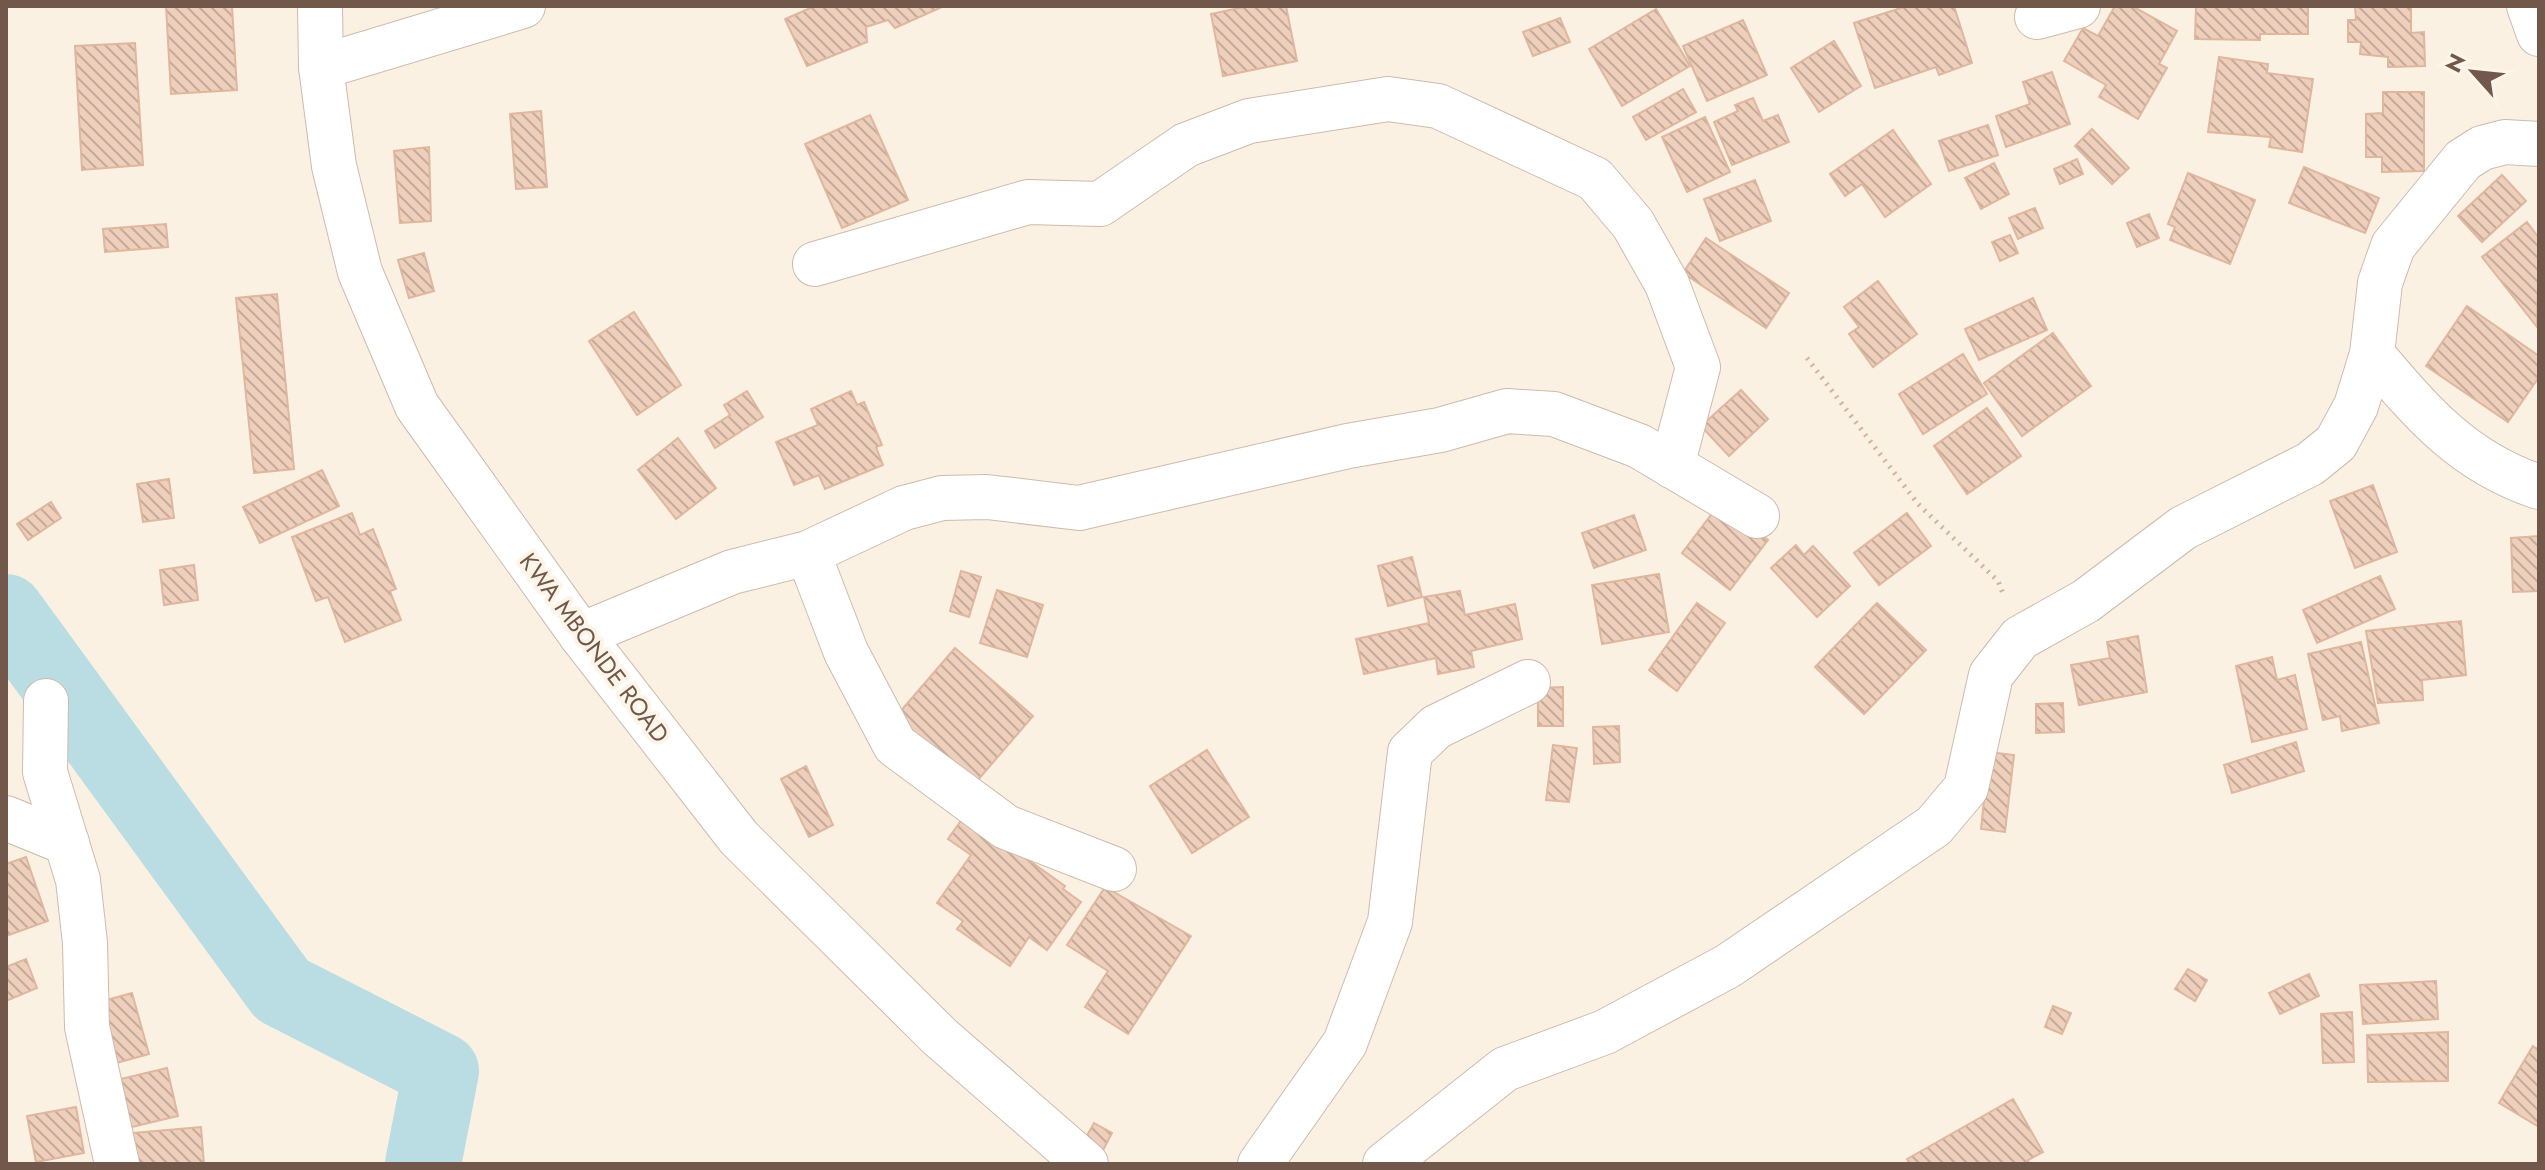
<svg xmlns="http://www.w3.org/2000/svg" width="2545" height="1170" font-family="Jost,sans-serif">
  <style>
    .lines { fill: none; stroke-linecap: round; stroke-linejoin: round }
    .river { stroke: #b9dde3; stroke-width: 76 }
    .building { fill: url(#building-back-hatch); stroke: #e0b69d; stroke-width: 2 }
    .minor-casing { stroke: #cdbbad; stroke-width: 46 }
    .path { stroke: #d3b3a0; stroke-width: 5; stroke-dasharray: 2 6; stroke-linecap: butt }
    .minor { stroke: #fff; stroke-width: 44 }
    .labels { text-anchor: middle; stroke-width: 8; stroke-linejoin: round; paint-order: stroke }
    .street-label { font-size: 24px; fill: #71584b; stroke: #fef5e9 }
  </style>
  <defs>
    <pattern id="building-back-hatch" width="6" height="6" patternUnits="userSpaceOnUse" patternTransform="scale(2)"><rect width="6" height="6" fill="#eecfbc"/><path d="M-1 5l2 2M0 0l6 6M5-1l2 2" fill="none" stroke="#c5ab9b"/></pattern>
  </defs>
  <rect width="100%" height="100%" fill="#fbf1e3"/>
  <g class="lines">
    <path class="river" d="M6,612L282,990L441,1071L423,1164"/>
  </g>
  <g class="building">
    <path d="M166,6H232L237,90L171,94Z"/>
    <path d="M815,6H944L895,28L888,20L866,27L867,42L807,66L785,19Z"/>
    <path d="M1248,6H1286L1297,61L1223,76L1211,14Z"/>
    <path d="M1907,6H1954L1972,63L1939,75L1936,67L1875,88L1854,23Z"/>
    <path d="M2115,6H2132L2177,31L2159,64L2167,68L2138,119L2099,97L2106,85L2064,61L2083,28L2098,36Z"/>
    <path d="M2196,6H2308V34H2260V40L2195,39Z"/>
    <path d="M2355,6H2411V33L2424,32L2425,66L2388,67V57L2360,54L2361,42H2348V20H2356Z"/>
    <path d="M1656,9L1690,66L1622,106L1589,49Z"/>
    <path d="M1560,18L1570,42L1533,56L1523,32Z"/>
    <path d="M1743,20L1767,75L1707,101L1683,46Z"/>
    <path d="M1834,41L1861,86L1819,112L1791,68Z"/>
    <path d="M135,43L143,165L82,170L75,46Z"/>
    <path d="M2219,57L2268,64L2267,73L2313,79L2302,152L2269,147L2271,137L2208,132Z"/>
    <path d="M2052,72L2070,124L2006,147L1996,116L2030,104L2023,82Z"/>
    <path d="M1683,89L1696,112L1646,140L1633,117Z"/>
    <path d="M2383,92H2424V171L2382,172V157H2366V114L2383,113Z"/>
    <path d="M1753,98L1763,121L1778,115L1789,142L1732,165L1714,122L1738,111L1735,105Z"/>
    <path d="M541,111L547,187L516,189L510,114Z"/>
    <path d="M870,115L908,200L842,228L805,144Z"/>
    <path d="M1705,117L1730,172L1687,192L1662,137Z"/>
    <path d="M1988,125L1998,155L1949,171L1939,141Z"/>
    <path d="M2092,129L2129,168L2112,184L2075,146Z"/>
    <path d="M1893,130L1931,184L1885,217L1862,184L1845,196L1830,174Z"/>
    <path d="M429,147L431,221L400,223L394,151Z"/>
    <path d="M2077,159L2083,174L2060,184L2054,169Z"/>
    <path d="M1994,163L2009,194L1981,209L1965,178Z"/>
    <path d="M2304,167L2379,198L2365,233L2289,203Z"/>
    <path d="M2188,173L2255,200L2230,264L2170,240L2175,227L2168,224Z"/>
    <path d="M2502,175L2526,201L2482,242L2458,216Z"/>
    <path d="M1755,180L1771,221L1720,241L1704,199Z"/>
    <path d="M2035,208L2043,228L2018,239L2009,218Z"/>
    <path d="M2149,214L2159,238L2137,247L2127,223Z"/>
    <path d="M2527,222L2539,238L2537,327L2482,257Z"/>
    <path d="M166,224L168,247L105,252L103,229Z"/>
    <path d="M2010,235L2018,253L2000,261L1992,242Z"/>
    <path d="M1706,238L1789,293L1766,328L1683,273Z"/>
    <path d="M424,253L434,291L409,298L398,260Z"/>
    <path d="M1878,281L1917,334L1873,367L1849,334L1859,327L1844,307Z"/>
    <path d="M277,294L294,469L254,473L236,298Z"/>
    <path d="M2033,298L2047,330L1979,360L1965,329Z"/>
    <path d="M2467,306L2539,356V377L2508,422L2426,366Z"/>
    <path d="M634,312L681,385L637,415L589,341Z"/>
    <path d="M2053,333L2091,386L2022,436L1984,383Z"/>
    <path d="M1963,354L1987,394L1923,434L1899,394Z"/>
    <path d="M1741,390L1768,419L1729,456L1701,426Z"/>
    <path d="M747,391L763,417L715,448L705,431L730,415L724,405Z"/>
    <path d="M851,391L857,405L864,402L882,445L876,447L883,465L825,489L819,475L794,485L776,442L818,425L811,409Z"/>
    <path d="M1987,408L2021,456L1967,494L1934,446Z"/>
    <path d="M678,438L716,488L676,519L638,470Z"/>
    <path d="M322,470L339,506L260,543L243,507Z"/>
    <path d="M169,479L174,518L143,522L137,484Z"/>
    <path d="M2373,485L2397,552L2355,568L2330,501Z"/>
    <path d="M51,502L61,518L28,540L17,524Z"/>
    <path d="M1720,503L1768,540L1730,590L1682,553Z"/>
    <path d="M352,513L360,535L373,529L396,589L390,591L401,620L345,642L328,597L316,601L292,537Z"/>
    <path d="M1907,513L1931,546L1879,585L1854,553Z"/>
    <path d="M1634,515L1646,550L1594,568L1582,533Z"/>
    <path d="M2539,536V591L2513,592L2511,538Z"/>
    <path d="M1796,545L1804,555L1813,546L1850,586L1817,617L1771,568Z"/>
    <path d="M1412,557L1422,597L1388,606L1378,566Z"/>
    <path d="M194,565L198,600L164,605L160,570Z"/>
    <path d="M961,571L981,577L969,617L950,611Z"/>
    <path d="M1659,574L1669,632L1602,644L1592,585Z"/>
    <path d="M2380,576L2395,609L2317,643L2303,610Z"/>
    <path d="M997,590L1043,605L1027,657L980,643Z"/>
    <path d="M1460,591L1465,615L1515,604L1522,639L1471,651L1474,667L1438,674L1436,658L1364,674L1356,639L1429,623L1424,597Z"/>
    <path d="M1697,603L1725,623L1677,691L1649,670Z"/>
    <path d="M1877,603L1926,650L1864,714L1815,667Z"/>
    <path d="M2461,621L2466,675L2422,680L2423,700L2378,703L2366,631Z"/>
    <path d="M2138,636L2147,692L2079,705L2071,665L2110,658L2107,642Z"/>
    <path d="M2361,642L2379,723L2342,731L2340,716L2323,720L2308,654Z"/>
    <path d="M955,648L1033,716L971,788L893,720Z"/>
    <path d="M2272,657L2277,680L2295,675L2307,729L2252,742L2236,666Z"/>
    <path d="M1563,687V726H1538V688Z"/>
    <path d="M2063,703L2064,732L2036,733V704Z"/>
    <path d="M1619,726L1620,762L1594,764L1593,727Z"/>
    <path d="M2296,742L2304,771L2232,793L2224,765Z"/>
    <path d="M1553,745L1577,748L1569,802L1546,800Z"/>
    <path d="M1207,750L1249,817L1192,853L1150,786Z"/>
    <path d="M1989,752L2014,755L2005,832L1981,829Z"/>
    <path d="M806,766L833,825L809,837L781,779Z"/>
    <path d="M965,815L1065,886L1063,889L1081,902L1047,950L1029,937L1010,966L957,929L963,921L937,903L971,855L948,839Z"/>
    <path d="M26,857L48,921L6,936V864Z"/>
    <path d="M1105,887L1191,936L1128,1034L1085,1007L1108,971L1067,945Z"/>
    <path d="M26,959L37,988L6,1001V967Z"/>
    <path d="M2188,969L2207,980L2195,1001L2175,989Z"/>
    <path d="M2309,974L2319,996L2280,1014L2269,993Z"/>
    <path d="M2436,981L2438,1019L2363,1024L2360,985Z"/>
    <path d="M132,993L149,1054L109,1065L92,1004Z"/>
    <path d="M2053,1006L2071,1013L2062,1034L2045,1027Z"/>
    <path d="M2352,1012L2354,1062L2323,1063L2321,1014Z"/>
    <path d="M2448,1032V1081L2368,1082L2367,1035Z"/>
    <path d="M2533,1046L2539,1050V1127L2499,1103Z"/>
    <path d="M167,1068L178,1116L115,1131L104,1083Z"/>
    <path d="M2013,1099L2043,1152L2028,1160L2029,1164H1910L1907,1159Z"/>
    <path d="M76,1107L84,1153L36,1162L27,1116Z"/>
    <path d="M1094,1123L1112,1133L1100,1156L1081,1146Z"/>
    <path d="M201,1127L204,1164H125L122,1134Z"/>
  </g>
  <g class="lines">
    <g class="minor-casing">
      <g id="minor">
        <path d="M320,6L321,67L334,166L360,272L417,406L581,635L739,838L940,1037L1086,1164"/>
        <path d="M2529,6L2539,34"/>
        <path d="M2037,17L2078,6"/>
        <path d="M321,67L523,6"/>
        <path d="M815,264L1028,202L1100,204L1186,145L1249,121L1388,99L1438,106L1595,179L1633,224L1667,284L1698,367L1672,466"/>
        <path d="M2372,354C2422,413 2463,462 2539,487"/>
        <path d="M808,553L846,652L895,745L1006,827L1114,869"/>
        <path d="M581,635L732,572L808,553L904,508L942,498L987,497L1079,508L1348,446L1440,430L1507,411L1554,414L1639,446L1757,516"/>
        <path d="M46,701L45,772L78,880L85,943L87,1027L117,1164"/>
        <path d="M6,818L67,843"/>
        <path d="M1260,1164L1345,1043L1390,922L1410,752L1436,727L1528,682"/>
        <path d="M1385,1164L1505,1069L1605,1032L1728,966L1934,826L1966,788L1991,675L2020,638L2086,601L2183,528L2310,464L2336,443L2356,406L2372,354L2380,283L2393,246L2463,160L2482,148L2505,142L2539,144"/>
      </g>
    </g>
    <path class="path" d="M1807,358L1918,504L1998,581L2004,596"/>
    <use href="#minor" class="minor"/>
  </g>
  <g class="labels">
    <g class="street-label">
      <text transform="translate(594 648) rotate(53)" y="8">KWA MBONDE ROAD</text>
    </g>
  </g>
  <rect width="2545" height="1170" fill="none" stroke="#71584b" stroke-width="16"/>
  <g transform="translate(2473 72) rotate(297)" stroke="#fef5e9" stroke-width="6" paint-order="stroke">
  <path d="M0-6L14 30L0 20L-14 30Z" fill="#71584b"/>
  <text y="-12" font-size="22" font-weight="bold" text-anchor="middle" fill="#71584b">N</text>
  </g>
</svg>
